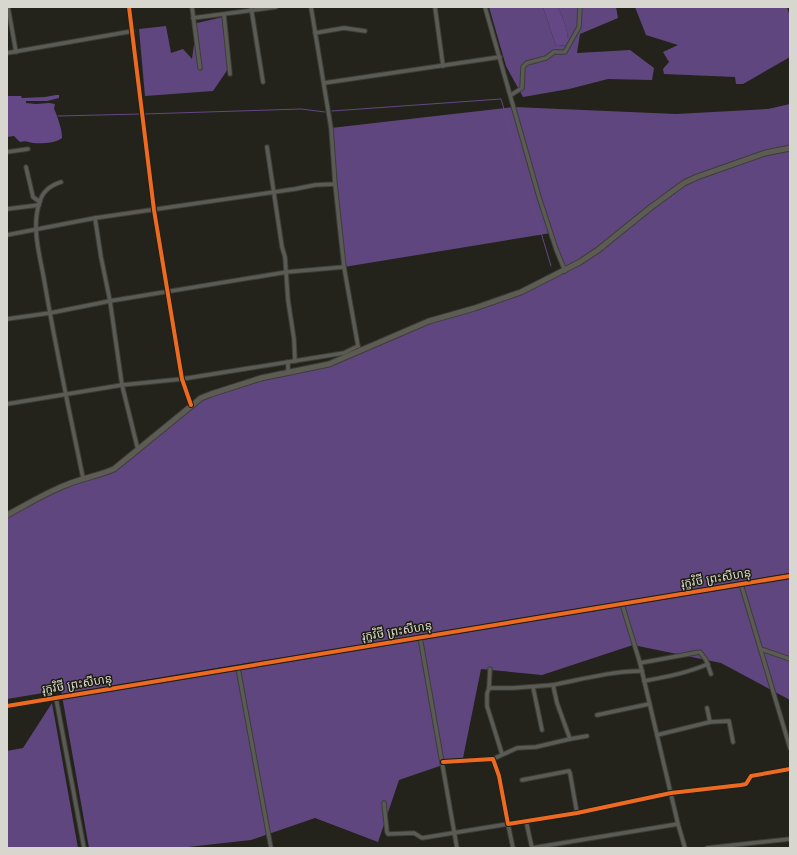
<svg xmlns="http://www.w3.org/2000/svg" width="797" height="855" font-family="Montserrat,'Noto Sans Khmer',sans-serif">
  <style>
    .forest { fill: #60467f }
    .water { fill: #644785 }
    .lines { fill: none; stroke-linecap: round; stroke-linejoin: round }
    .stream { stroke: #644785; stroke-width: 1 }
    .minor-casing { stroke: #3d3d37; stroke-width: 5.5 }
    .tertiary-casing { stroke: #3d3d37; stroke-width: 6 }
    .secondary-casing { stroke: #3d3d37; stroke-width: 7 }
    .minor { stroke: #5b5b56; stroke-width: 3.5 }
    .tertiary { stroke: #5b5b56; stroke-width: 4.5 }
    .secondary { stroke: #5c5c54; stroke-width: 5 }
    .cycleway-casing { stroke: #1d1c10; stroke-width: 6 }
    .cycleway { stroke: #ed6a23; stroke-width: 4 }
    .labels { text-anchor: middle; stroke-width: 3; stroke-linejoin: round; paint-order: stroke }
    .street-label { font-size: 12px; fill: #d7d7cf; stroke: #1d1c10 }
  </style>
  <rect width="100%" height="100%" fill="#23231c"/>
  <g class="forest">
    <path d="M489,7H543L556,46L568,45C569,31 563,19 558,7H616L618,18L580,34L577,53L630,50L654,68L652,80L608,79L569,89L523,97L506,66Z"/>
    <path d="M635,7H787L790,17V57L743,84H736L735,77L664,74L663,69L669,62L663,52L678,45L646,35Z"/>
    <path d="M223,17L228,69L213,91L145,96L139,29L166,26L171,53L183,49L192,59L197,23Z"/>
    <path d="M790,104V700L721,663L633,645L542,675L481,669L463,758L399,780L378,842L315,818L251,840L179,848H89L61,690L7,699V515L43,495L114,469L201,398L261,378L329,364L429,321L501,300L565,271L551,233L344,267L331,128L514,107L676,114L768,109Z"/>
    <path d="M52,703L78,848H7V751L23,748Z"/>
  </g>
  <g class="water">
    <path d="M543,7H558C563,19 569,31 568,45L556,46Z"/>
    <path d="M56,95H59V98L47,101H26V103L36,104L49,103L55,104L54,109C57,114 63,133 62,138C56,143 41,144 33,143C28,142 26,140 20,142L14,136L7,137V96H21L22,98L45,97Z"/>
  </g>
  <g class="lines">
    <g class="stream">
      <path d="M332,111L501,99L551,266"/>
      <path d="M144,114L301,109L325,112"/>
      <path d="M58,116L141,114"/>
    </g>
    <g class="minor-casing">
      <g id="minor">
        <path d="M8,7L16,52"/>
        <path d="M129,7L154,210L182,379L191,405"/>
        <path d="M192,7L200,68"/>
        <path d="M251,7L263,82"/>
        <path d="M311,7L331,128L335,184L344,267L358,346"/>
        <path d="M435,7L443,66"/>
        <path d="M485,7L539,197L556,249L565,271"/>
        <path d="M224,15L230,74"/>
        <path d="M193,18L276,7"/>
        <path d="M315,33L344,28L365,31"/>
        <path d="M7,53L133,31"/>
        <path d="M324,83L500,57"/>
        <path d="M511,95L522,88L523,67L527,63L546,58L554,52H565L579,27L580,7"/>
        <path d="M267,147L282,247L285,257L288,300L294,339L295,361"/>
        <path d="M7,152L28,149"/>
        <path d="M26,167L33,197L40,202"/>
        <path d="M61,182C49,186 42,192 39,204C31,230 41,259 45,285C56,350 70,414 83,478"/>
        <path d="M7,209L39,205"/>
        <path d="M95,218L101,257L110,301L122,385L138,450"/>
        <path d="M7,235L95,218L295,189L315,185L335,184"/>
        <path d="M7,319L50,313L110,301L287,272L344,267"/>
        <path d="M288,362V373"/>
        <path d="M7,404L122,385L182,379L344,353L358,346"/>
        <path d="M741,584L790,748"/>
        <path d="M622,604L640,663L678,824L685,848"/>
        <path d="M420,637L457,848"/>
        <path d="M761,649L790,659"/>
        <path d="M640,663L700,652L706,660L711,674"/>
        <path d="M238,668L271,848"/>
        <path d="M490,669L489,688L487,694V706L502,754"/>
        <path d="M644,681C666,677 687,673 708,664"/>
        <path d="M533,687L542,730"/>
        <path d="M489,688H513L553,685"/>
        <path d="M56,698L84,848"/>
        <path d="M597,715L649,704"/>
        <path d="M710,722L729,721L733,742"/>
        <path d="M657,735L710,722L707,708"/>
        <path d="M570,739L587,736"/>
        <path d="M493,759L517,748L536,747L570,739L557,703L553,685C583,679 612,671 642,671"/>
        <path d="M443,762L493,759L499,776L508,824L577,813L671,793L741,785L746,784L751,776L790,769"/>
        <path d="M522,780L569,771L570,773L577,813"/>
        <path d="M384,803L387,832L388,834L414,833L422,838L508,824L513,848"/>
        <path d="M526,821L532,848"/>
        <path d="M532,848L678,824"/>
        <path d="M707,848L790,839"/>
      </g>
    </g>
    <g class="tertiary-casing">
      <path id="tertiary" d="M7,706L790,576"/>
    </g>
    <g class="secondary-casing">
      <path id="secondary" d="M7,515C26,505 45,493 66,485C82,478 98,476 114,469L201,398L211,394L261,378L329,364L429,321L475,308L521,292L580,262L598,250L650,208L684,183L697,177L765,153L790,148"/>
    </g>
    <use href="#minor" class="minor"/>
    <use href="#tertiary" class="tertiary"/>
    <use href="#secondary" class="secondary"/>
    <g class="cycleway-casing">
      <g id="cycleway">
        <path d="M129,7L154,210L182,379L191,405"/>
        <path d="M7,706L790,576"/>
        <path d="M443,762L493,759L499,776L508,824L577,813L671,793L741,785L746,784L751,776L790,769"/>
      </g>
    </g>
    <use href="#cycleway" class="cycleway"/>
  </g>
  <g class="labels">
    <g class="street-label">
      <text transform="translate(716 578) rotate(-9)" y="4">រុក្ខវិថី ព្រះសីហនុ</text>
      <text transform="translate(397 631) rotate(-9)" y="4">រុក្ខវិថី ព្រះសីហនុ</text>
      <text transform="translate(77 684) rotate(-9)" y="4">រុក្ខវិថី ព្រះសីហនុ</text>
    </g>
  </g>
  <rect width="797" height="855" fill="none" stroke="#d7d7cf" stroke-width="16"/>
</svg>
